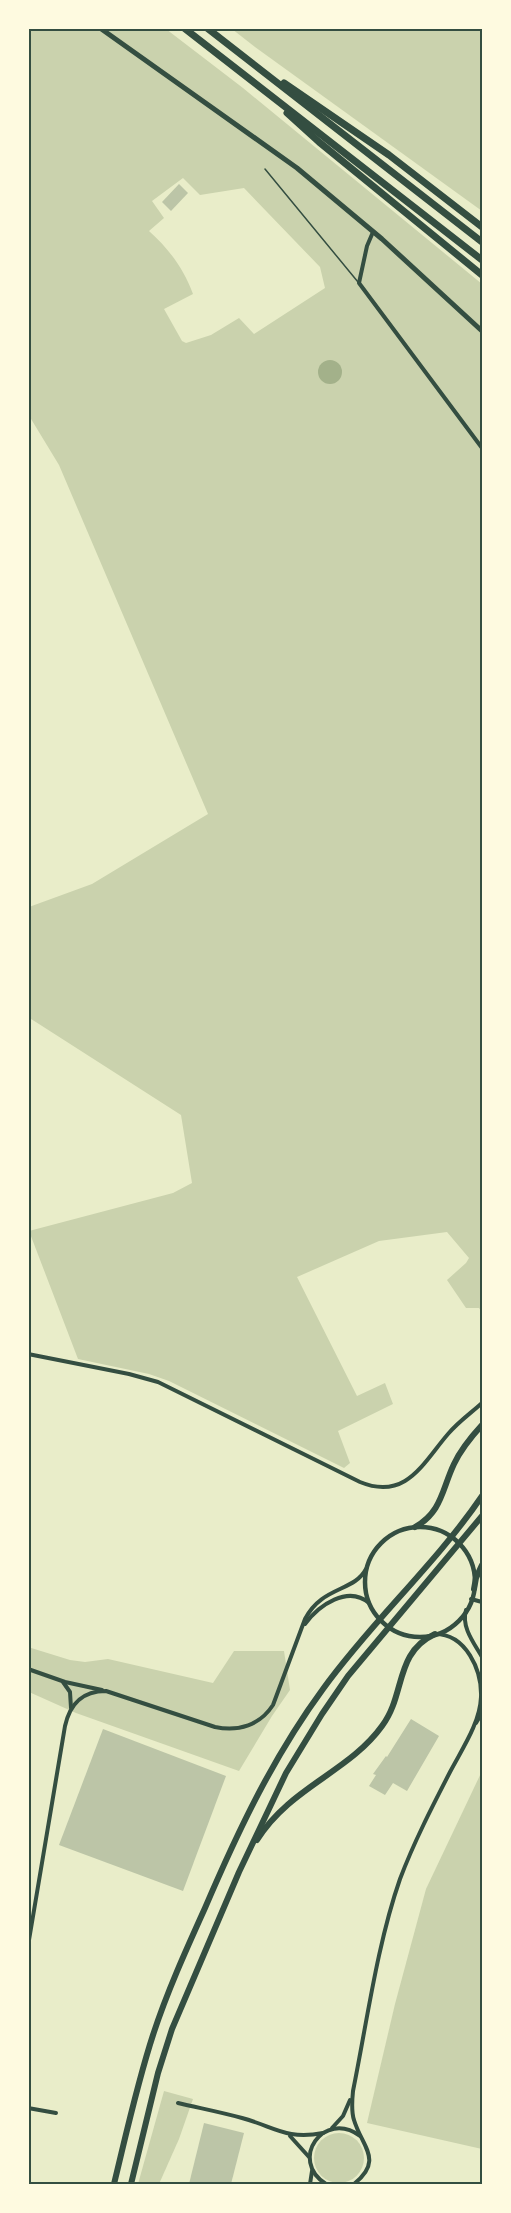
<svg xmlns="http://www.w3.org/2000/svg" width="511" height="2213" font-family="Quicksand,sans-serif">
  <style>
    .green { fill: #cad2ad; fill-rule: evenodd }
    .water { fill: #a3b18a }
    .building { fill: #bcc5a7 }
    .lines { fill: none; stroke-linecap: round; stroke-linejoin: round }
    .service { stroke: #344e41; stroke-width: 1.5 }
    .minor { stroke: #344e41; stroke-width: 4 }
    .tertiary { stroke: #344e41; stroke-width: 4.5 }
    .primary { stroke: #344e41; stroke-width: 5 }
    .trunk { stroke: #344e41; stroke-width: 6 }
    .motorway { stroke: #344e41; stroke-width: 7 }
    .neatline { fill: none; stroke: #344e41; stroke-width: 2 }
  </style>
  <rect width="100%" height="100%" fill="#e9edc9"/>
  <g class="green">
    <path d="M29,29H166L243,88L482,284V1310L481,1311L479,1308H466L447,1280L466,1263L469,1258L447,1232L379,1241L297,1277L357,1396L385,1383L393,1404L338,1431L350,1463L344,1468L169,1381L149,1374L78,1359L29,1231L173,1193L192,1183L181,1115L28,1017L29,907L92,884L208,814L59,465L28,414ZM183,178L200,195L244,188L320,267L325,288L254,334L239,318L211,335L186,343L182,341L164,309L193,294C184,269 169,249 149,231L164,218L152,201Z"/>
    <path d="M232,29H482V211L255,47Z"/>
    <path d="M28,1647L70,1660L85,1662L108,1659L213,1683L234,1651H284L290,1690L272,1716L239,1771L76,1713L29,1692Z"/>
    <path d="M482,1771V2149L367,2123L395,2004L426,1889Z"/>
    <path d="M164,2091L193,2099L179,2139L159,2184H138Z"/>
    <circle cx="339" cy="2158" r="25"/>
  </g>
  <circle class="water" cx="330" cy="372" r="12"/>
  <g class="building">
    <path d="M179,184L188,193L171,211L162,202Z"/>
    <path d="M411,1719L439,1736L407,1791L393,1783L385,1795L369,1786L376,1775L373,1774L386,1756L387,1757Z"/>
    <path d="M103,1729L226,1776L183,1891L59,1845Z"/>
    <path d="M204,2123L244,2133L231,2184H189Z"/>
  </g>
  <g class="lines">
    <path class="service" d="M265,169L358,282"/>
    <g class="minor">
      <path d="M373,232L367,246L359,283L482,448"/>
      <path d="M28,1354L129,1374L158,1382L360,1482C406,1501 423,1463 448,1434C458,1422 471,1413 482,1403"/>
      <path d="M471,1599L482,1602"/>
      <path d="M466,1610C461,1627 474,1643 482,1657"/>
      <path d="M305,1624C319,1605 348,1585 369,1603"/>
      <path d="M28,1669L65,1682L102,1690"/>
      <path d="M63,1682L70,1692L71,1708"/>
      <path d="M476,1723L482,1713"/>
      <path d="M28,1946L65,1726C70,1704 82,1691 106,1691L215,1727C239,1732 260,1725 273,1705L305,1619C322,1586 354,1592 366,1569"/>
      <path d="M178,2103C199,2108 220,2112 242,2118C275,2127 286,2140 323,2133"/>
      <path d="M28,2108L56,2113"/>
      <path d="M332,2128L343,2116L350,2100"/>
      <path d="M290,2136L309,2157"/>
      <path d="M310,2184L312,2171"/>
      <path d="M326,2184C288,2160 324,2109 360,2136"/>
      <path d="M354,2184C384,2160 362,2147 354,2120C351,2111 352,2101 353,2091C367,2022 377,1945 400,1879C414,1842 432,1807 450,1772C462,1749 480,1723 481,1697C482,1670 466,1634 435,1634"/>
    </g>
    <circle class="tertiary" cx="420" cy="1582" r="55"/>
    <path class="primary" d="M100,28L297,168L382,239L482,331"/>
    <g class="trunk">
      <path d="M415,1527C442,1512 442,1489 454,1464C461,1449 471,1437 482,1425"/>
      <path d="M474,1589L476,1578L482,1565"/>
      <path d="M257,1840C290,1787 349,1772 382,1726C406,1694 394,1653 435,1634"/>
      <path d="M114,2184C126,2135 137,2084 153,2035C167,1992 186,1950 205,1908C238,1831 273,1757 323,1689C372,1621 435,1565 482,1496"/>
      <path d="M131,2184L158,2073L172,2029L239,1872L286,1773L322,1714L348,1676L482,1516"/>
    </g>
    <g class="motorway">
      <path d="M184,28L482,260"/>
      <path d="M207,28L482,242"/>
      <path d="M284,83L389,155L482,227"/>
      <path d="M287,113L319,142L482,275"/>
    </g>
  </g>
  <rect width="511" height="2213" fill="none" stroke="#fefae0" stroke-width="60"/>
  <rect x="30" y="30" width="451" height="2153" class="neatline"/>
</svg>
